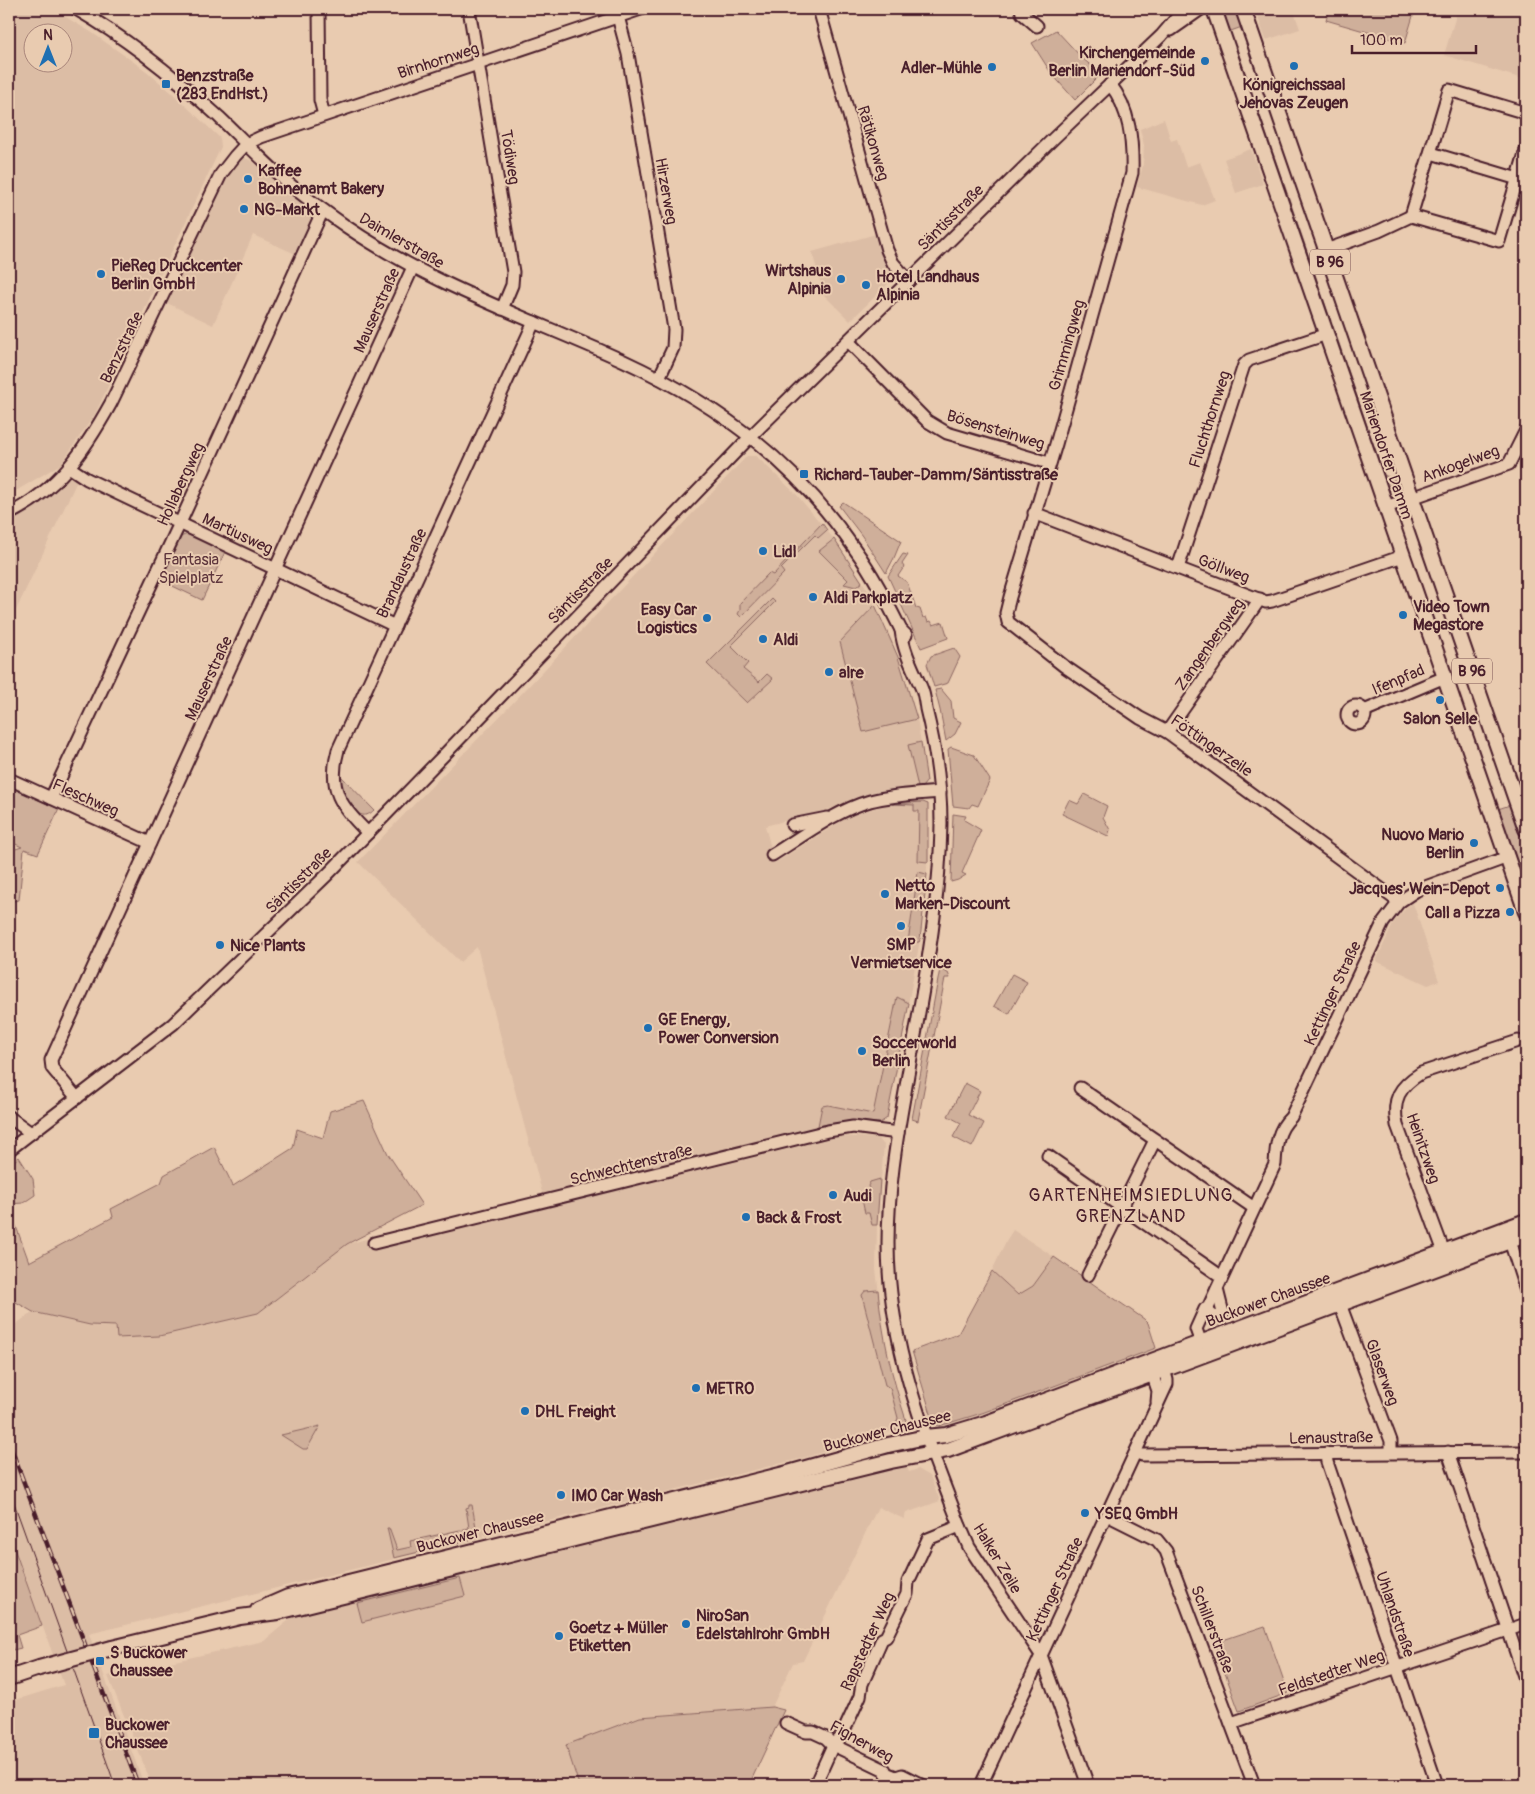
<svg xmlns="http://www.w3.org/2000/svg" width="1535" height="1794" font-family="Pangolin,sans-serif">
  <style>
    .built { fill: #dcbda5; fill-rule: evenodd }
    .green { fill: #cfaf9a; stroke: #8c6762 }
    .lines { fill: none; stroke-linecap: round; stroke-linejoin: round }
    .minor-casing { stroke: #4a1f2b; stroke-width: 15 }
    .major-casing { stroke: #4a1f2b; stroke-width: 18 }
    .minor { stroke: #e9cbb0; stroke-width: 11 }
    .major { stroke: #e9cbb0; stroke-width: 14 }
    .tram { stroke: #4a1f2b; stroke-width: 1 }
    .rail-casing { stroke: #4a1f2b; stroke-width: 4.5 }
    .rail { stroke: #e9cbb0; stroke-width: 2.5; stroke-dasharray: 8; stroke-linecap: butt }
    .major-bridge-casing { stroke: #4a1f2b; stroke-width: 18; stroke-linecap: butt }
    .major-bridge { stroke: #e9cbb0; stroke-width: 14 }
    .poi-dot { fill: #1f6fb2; stroke: #e9cbb0; stroke-width: 2 }
    .labels { text-anchor: middle; stroke-width: 4; stroke-linejoin: round; paint-order: stroke }
    .shield { fill: #e9cbb0; stroke: #7a5353; stroke-width: 1 }
    .shield-label { font-size: 15px; font-weight: bold; fill: #4a1f2b }
    .poi-label { font-size: 16px; font-weight: bold; fill: #4a1f2b; stroke: #e9cbb0; text-anchor: start }
    .street-label { font-size: 16px; fill: #4a1f2b; stroke: #e9cbb0 }
    .park-label { font-size: 16px; fill: #5e353c; stroke: #e9cbb0 }
    .neighbourhood-label { font-size: 18px; letter-spacing: 1px; fill: #4a1f2b; stroke: #e9cbb0 }
  </style>
  <rect width="100%" height="100%" fill="#e9cbb0"/>
  <filter id="ink" filterUnits="userSpaceOnUse"><feTurbulence type="fractalNoise" baseFrequency=".02" numOctaves="2"/><feDisplacementMap in="SourceGraphic" scale="10" xChannelSelector="R" yChannelSelector="G"/><feConvolveMatrix kernelMatrix="1 2 1 2 8 2 1 2 1" color-interpolation-filters="sRGB"/></filter>
  <g filter="url(#ink)">
    <g class="built">
      <path d="M9,9H52L91,32L145,70L171,92L220,138L221,147L95,414L61,464L9,495ZM32,32H62V62H32Z"/>
      <path d="M1255,9H1293L1300,29L1266,40Z"/>
      <path d="M1458,9H1526V80L1444,55Z"/>
      <path d="M1164,119L1171,141L1177,139L1186,167L1200,162L1215,200L1202,205L1198,204L1137,187L1143,165L1144,145L1140,129Z"/>
      <path d="M1251,149L1263,184L1236,193L1224,159Z"/>
      <path d="M244,158L250,160L313,212L315,217L298,255L253,235L213,325L167,303L226,178L239,160Z"/>
      <path d="M876,234L890,282L850,321L824,295L812,252Z"/>
      <path d="M747,456H756L796,494L834,539L855,569L868,591L893,643L906,678L918,724L927,781L922,787L875,792L853,799L830,809L765,826L775,863L848,817L865,811L892,804L923,802L928,804L927,871L920,940L887,1118L880,1123L856,1121L828,1124L543,1196L477,947L460,962L358,862L507,709Z"/>
      <path d="M67,478H76L77,481L9,625V520L32,507Z"/>
      <path d="M1413,903L1439,981L1428,985L1376,961L1394,922L1406,908Z"/>
      <path d="M841,1136L878,1138L884,1145L877,1225L876,1269L884,1337L893,1378L906,1420L903,1428L803,1458L487,1536L484,1534V1537L89,1634L144,1785H9V1702L64,1685L9,1534V1329L33,1312L90,1325L116,1326L118,1338L159,1336L258,1313L347,1244L470,1213L473,1223L649,1183Z"/>
      <path d="M1013,1230L1054,1257L1033,1286L1018,1295L992,1271L1006,1241Z"/>
      <path d="M907,1467L909,1472L918,1469L930,1476L940,1501L906,1513L904,1519L878,1507L803,1661L793,1663L772,1707L640,1717L566,1746L579,1785H152L108,1676L264,1641L301,1610Z"/>
    </g>
    <g class="green">
      <path d="M1219,9H1237L1242,27L1228,32Z"/>
      <path d="M1329,9H1415L1405,43L1326,20Z"/>
      <path d="M1056,30L1082,58L1101,74L1075,100L1051,73L1032,43Z"/>
      <path d="M1237,47L1238,52L1282,179L1279,180L1233,48Z"/>
      <path d="M1284,184L1331,321L1328,322L1280,185Z"/>
      <path d="M1333,326L1384,475L1395,480L1398,488L1386,492L1329,327Z"/>
      <path d="M843,502L901,541L894,558L886,573L862,536L839,506Z"/>
      <path d="M822,523L827,530L818,538L815,535L781,569L784,573L741,617L738,614L740,610V603L769,573L773,575Z"/>
      <path d="M188,534L225,552L202,600L160,580L180,537Z"/>
      <path d="M834,539L862,582L856,587L844,584L848,580L819,551Z"/>
      <path d="M903,554L908,555L902,564L904,567L898,576L907,582L916,608L920,609L923,618L926,617L928,622L931,621L933,625L943,622L948,638L921,648L888,576Z"/>
      <path d="M772,599L775,602L731,646L748,663L743,669L759,682L767,674L773,679L747,703L707,664Z"/>
      <path d="M875,605L898,657L917,719L863,732L840,642Z"/>
      <path d="M954,648L960,657L948,683L934,687L927,664L931,656Z"/>
      <path d="M941,689L951,701L953,718L961,722L955,734L946,741L940,710L935,690Z"/>
      <path d="M921,742L927,781L922,787H918L908,745Z"/>
      <path d="M951,747L974,755L990,780L978,806L972,804L969,808L953,806L948,749Z"/>
      <path d="M340,775L374,810C356,829 340,790 340,775Z"/>
      <path d="M9,787L59,809L38,854L24,849L19,900L9,902V851L22,847L9,841Z"/>
      <path d="M1084,794L1107,806L1103,817L1110,830L1108,836L1062,814L1069,800L1078,804Z"/>
      <path d="M923,802L928,804V862L918,861L919,811H914V805L892,804Z"/>
      <path d="M1510,805L1513,806L1526,843V894L1497,811L1498,809Z"/>
      <path d="M953,814L966,816L964,820L981,830L962,873L966,875L958,880L951,882Z"/>
      <path d="M918,872L927,874L920,940L919,942H908Z"/>
      <path d="M940,969L948,973L950,978H945L918,1121L912,1119Z"/>
      <path d="M1012,974L1027,982L1009,1014L994,1006Z"/>
      <path d="M897,997L909,1003L887,1118L880,1123L849,1121L818,1126L822,1106L828,1105L873,1114Z"/>
      <path d="M965,1083L980,1091L968,1115L984,1123L972,1147L953,1137L961,1123L948,1116Z"/>
      <path d="M364,1101L388,1154L422,1205L347,1244L258,1313L159,1336L117,1338L116,1326L90,1325L33,1312L9,1298V1207L29,1262L113,1217L111,1209L161,1183L164,1175L214,1147L233,1186L293,1148L297,1129L323,1138L330,1111Z"/>
      <path d="M19,1157L33,1179L35,1195L23,1203L9,1204V1165Z"/>
      <path d="M880,1179L877,1225H872L869,1213H865L861,1195L870,1192L868,1186L870,1182Z"/>
      <path d="M1054,1257L1144,1319L1148,1323L1156,1348L982,1413L939,1426L934,1424L912,1351L958,1334L992,1271L1018,1295L1033,1286Z"/>
      <path d="M878,1290C882,1335 892,1378 906,1420L903,1428L893,1431L898,1418L890,1388L885,1385L862,1295L865,1291Z"/>
      <path d="M320,1426L307,1449H303L281,1435Z"/>
      <path d="M469,1505H472L478,1538L394,1558L387,1528H389L397,1550L411,1547L410,1541L469,1528L466,1508L469,1507Z"/>
      <path d="M9,1534L42,1626L17,1635L21,1648L13,1650L9,1638Z"/>
      <path d="M460,1578L465,1596L362,1622L357,1603Z"/>
      <path d="M1265,1626L1288,1693L1239,1711L1214,1643Z"/>
      <path d="M772,1707L784,1710L749,1785H579L566,1745L640,1717Z"/>
    </g>
    <g class="lines">
      <g class="minor-casing">
        <g id="minor">
          <path d="M76,9C128,39 175,77 219,117C242,139 264,162 288,183C307,199 327,213 347,227C426,281 517,314 604,352C706,396 790,455 854,548C873,574 887,602 901,630L906,635"/>
          <path d="M319,9L320,100L324,115"/>
          <path d="M469,9L513,272L512,285L502,309"/>
          <path d="M616,9L628,54L674,329L673,348L659,378"/>
          <path d="M819,9L887,250L893,263L909,281"/>
          <path d="M1021,9L1022,13L1037,26"/>
          <path d="M1171,30L1201,9"/>
          <path d="M1110,84C1130,109 1133,142 1132,173L1056,444L1010,597L1006,613L1008,622L1064,666L1140,718L1167,732L1399,902"/>
          <path d="M1431,153L1518,179"/>
          <path d="M1411,216L1449,90L1526,113"/>
          <path d="M1326,250L1379,231L1411,216L1499,241L1526,150"/>
          <path d="M848,341L927,421L947,433L1049,463"/>
          <path d="M69,467L87,479L395,626"/>
          <path d="M1386,507L1509,464L1526,430"/>
          <path d="M1034,513L1266,602L1272,601L1403,556"/>
          <path d="M9,514C58,490 85,450 111,403L221,174L235,156L246,144L261,137L641,9"/>
          <path d="M1178,568L1244,365L1249,360L1327,334"/>
          <path d="M901,630C903,650 913,669 921,687C924,693 925,702 926,709C935,745 941,785 941,823C940,913 920,1003 905,1092C896,1142 888,1192 888,1243C888,1344 924,1433 960,1526L969,1547L1041,1655L1088,1785"/>
          <circle cx="1356" cy="715" r="9"/>
          <path d="M1364,711L1445,677"/>
          <path d="M1167,732L1260,599"/>
          <path d="M9,779L150,843"/>
          <path d="M51,798L180,523L323,210"/>
          <path d="M792,825L827,818"/>
          <path d="M368,833C341,807 327,789 338,750L534,322"/>
          <path d="M772,855C803,836 835,811 870,801C893,795 917,794 940,792"/>
          <path d="M1080,1088L1254,1208"/>
          <path d="M77,1098L52,1068L51,1060L413,267"/>
          <path d="M9,1117L31,1133"/>
          <path d="M9,1150L173,1024L327,875L443,756L751,436L1054,138L1161,36L1184,9"/>
          <path d="M1048,1156L1222,1277"/>
          <path d="M1510,1241L1526,1291"/>
          <path d="M374,1243L828,1131L853,1127L898,1133"/>
          <path d="M1444,1252L1397,1125C1392,1099 1399,1087 1421,1073L1518,1041"/>
          <path d="M1088,1275L1155,1140"/>
          <path d="M1340,1304L1391,1441V1452"/>
          <path d="M1208,1308C1209,1314 1212,1316 1218,1317L1223,1313L1217,1289"/>
          <path d="M1201,1343L1196,1329L1205,1309L1208,1308L1275,1164C1276,1146 1277,1130 1291,1117L1383,923L1399,902L1417,890L1508,857"/>
          <path d="M1150,1367L1158,1391L1157,1402"/>
          <path d="M1448,1452L1526,1682"/>
          <path d="M1137,1453L1142,1455L1526,1452"/>
          <path d="M1326,1453L1327,1462L1437,1785"/>
          <path d="M1107,1515L1157,1540L1166,1551L1254,1785"/>
          <path d="M786,1723L806,1732H813L826,1738L833,1745L885,1770L886,1773L896,1777L902,1775L922,1785"/>
          <path d="M1231,1723L1526,1624"/>
          <path d="M815,1785L833,1745L842,1735L860,1696L862,1684L882,1639L886,1637L907,1594L908,1582L928,1539L960,1526"/>
          <path d="M981,1785L1167,1384V1380L1162,1362"/>
        </g>
      </g>
      <g class="major-casing">
        <g id="major">
          <path d="M1214,9L1526,912"/>
          <path d="M1243,9L1526,829"/>
          <path d="M258,1610L288,1597L788,1473L888,1445L926,1437L946,1435L986,1423L1526,1221"/>
          <path d="M112,1648L240,1617L278,1612L891,1461L948,1450L1526,1235"/>
          <path d="M9,1678L39,1668"/>
        </g>
      </g>
      <use href="#minor" class="minor"/>
      <use href="#major" class="major"/>
      <path class="tram" d="M9,1489L115,1785"/>
      <g class="rail-casing">
        <path id="rail" d="M9,1443L138,1785"/>
      </g>
      <use href="#rail" class="rail"/>
      <g class="major-bridge-casing">
        <path id="major-bridge" d="M39,1668L112,1648"/>
      </g>
      <use href="#major-bridge" class="major-bridge"/>
    </g>
  </g>
  <g class="poi-dot">
    <circle cx="1205" cy="61" r="5"/>
    <circle cx="1294" cy="66" r="5"/>
    <circle cx="992" cy="67" r="5"/>
    <rect x="161" y="79" width="10" height="10" rx="2.5"/>
    <circle cx="248" cy="179" r="5"/>
    <circle cx="244" cy="209" r="5"/>
    <circle cx="101" cy="274" r="5"/>
    <circle cx="841" cy="279" r="5"/>
    <circle cx="866" cy="285" r="5"/>
    <rect x="799" y="469" width="10" height="10" rx="2.5"/>
    <circle cx="763" cy="551" r="5"/>
    <circle cx="813" cy="597" r="5"/>
    <circle cx="1403" cy="615" r="5"/>
    <circle cx="707" cy="618" r="5"/>
    <circle cx="763" cy="639" r="5"/>
    <circle cx="829" cy="672" r="5"/>
    <circle cx="1440" cy="700" r="5"/>
    <circle cx="1474" cy="843" r="5"/>
    <circle cx="1500" cy="888" r="5"/>
    <circle cx="885" cy="894" r="5"/>
    <circle cx="1510" cy="912" r="5"/>
    <circle cx="901" cy="926" r="5"/>
    <circle cx="220" cy="945" r="5"/>
    <circle cx="648" cy="1028" r="5"/>
    <circle cx="862" cy="1051" r="5"/>
    <circle cx="833" cy="1195" r="5"/>
    <circle cx="746" cy="1217" r="5"/>
    <circle cx="696" cy="1388" r="5"/>
    <circle cx="525" cy="1411" r="5"/>
    <circle cx="561" cy="1495" r="5"/>
    <circle cx="1085" cy="1513" r="5"/>
    <circle cx="686" cy="1624" r="5"/>
    <circle cx="559" cy="1636" r="5"/>
    <rect x="95" y="1656" width="10" height="10" rx="2.5"/>
    <rect x="88" y="1727" width="12" height="12" rx="2.5"/>
  </g>
  <g class="labels">
    <g class="shield">
      <rect x="1310" y="249.5" width="40" height="25" rx="4"/>
      <rect x="1452" y="658.5" width="40" height="25" rx="4"/>
    </g>
    <g class="shield-label">
      <text x="1330" y="267">B 96</text>
      <text x="1472" y="676">B 96</text>
    </g>
    <g class="poi-label">
      <text x="1195" y="58" text-anchor="end">Kirchengemeinde<tspan x="1195" dy="18">Berlin Mariendorf-Süd</tspan></text>
      <text x="982" y="73" text-anchor="end">Adler-Mühle</text>
      <text x="176" y="81">Benzstraße<tspan x="176" dy="18">(283 EndHst.)</tspan></text>
      <text x="1294" y="90" text-anchor="middle">Königreichssaal<tspan x="1294" dy="18">Jehovas Zeugen</tspan></text>
      <text x="258" y="176">Kaffee<tspan x="258" dy="18">Bohnenamt Bakery</tspan></text>
      <text x="254" y="215">NG-Markt</text>
      <text x="111" y="271">PieReg Druckcenter<tspan x="111" dy="18">Berlin GmbH</tspan></text>
      <text x="831" y="276" text-anchor="end">Wirtshaus<tspan x="831" dy="18">Alpinia</tspan></text>
      <text x="876" y="282">Hotel Landhaus<tspan x="876" dy="18">Alpinia</tspan></text>
      <text x="814" y="480">Richard-Tauber-Damm/Säntisstraße</text>
      <text x="773" y="557">Lidl</text>
      <text x="823" y="603">Aldi Parkplatz</text>
      <text x="1413" y="612">Video Town<tspan x="1413" dy="18">Megastore</tspan></text>
      <text x="697" y="615" text-anchor="end">Easy Car<tspan x="697" dy="18">Logistics</tspan></text>
      <text x="773" y="645">Aldi</text>
      <text x="839" y="678">alre</text>
      <text x="1440" y="724" text-anchor="middle">Salon Selle</text>
      <text x="1464" y="840" text-anchor="end">Nuovo Mario<tspan x="1464" dy="18">Berlin</tspan></text>
      <text x="895" y="891">Netto<tspan x="895" dy="18">Marken-Discount</tspan></text>
      <text x="1490" y="894" text-anchor="end">Jacques' Wein-Depot</text>
      <text x="1500" y="918" text-anchor="end">Call a Pizza</text>
      <text x="901" y="950" text-anchor="middle">SMP<tspan x="901" dy="18">Vermietservice</tspan></text>
      <text x="230" y="951">Nice Plants</text>
      <text x="658" y="1025">GE Energy,<tspan x="658" dy="18">Power Conversion</tspan></text>
      <text x="872" y="1048">Soccerworld<tspan x="872" dy="18">Berlin</tspan></text>
      <text x="843" y="1201">Audi</text>
      <text x="756" y="1223">Back &amp; Frost</text>
      <text x="706" y="1394">METRO</text>
      <text x="535" y="1417">DHL Freight</text>
      <text x="571" y="1501">IMO Car Wash</text>
      <text x="1095" y="1519">YSEQ GmbH</text>
      <text x="696" y="1621">NiroSan<tspan x="696" dy="18">Edelstahlrohr GmbH</tspan></text>
      <text x="569" y="1633">Goetz + Müller<tspan x="569" dy="18">Etiketten</tspan></text>
      <text x="110" y="1658">S Buckower<tspan x="110" dy="18">Chaussee</tspan></text>
      <text x="105" y="1730">Buckower<tspan x="105" dy="18">Chaussee</tspan></text>
    </g>
    <g class="street-label">
      <text transform="translate(438 60) rotate(-18)" y="6">Birnhornweg</text>
      <text transform="translate(874 143) rotate(74)" y="6">Rätikonweg</text>
      <text transform="translate(511 157) rotate(81)" y="6">Tödiweg</text>
      <text transform="translate(667 191) rotate(80)" y="6">Hirzerweg</text>
      <text transform="translate(950 217) rotate(-45)" y="6">Säntisstraße</text>
      <text transform="translate(402 240) rotate(30)" y="6">Daimlerstraße</text>
      <text transform="translate(376 310) rotate(-66)" y="6">Mauserstraße</text>
      <text transform="translate(1066 345) rotate(-74)" y="6">Grimmingweg</text>
      <text transform="translate(121 347) rotate(-64)" y="6">Benzstraße</text>
      <text transform="translate(1209 419) rotate(-72)" y="6">Fluchthornweg</text>
      <text transform="translate(996 429) rotate(17)" y="6">Bösensteinweg</text>
      <text transform="translate(1387 455) rotate(71)" y="6">Mariendorfer Damm</text>
      <text transform="translate(1460 463) rotate(-20)" y="6">Ankogelweg</text>
      <text transform="translate(180 484) rotate(-65)" y="6">Hollabergweg</text>
      <text transform="translate(238 533) rotate(25)" y="6">Martiusweg</text>
      <text transform="translate(1224 568) rotate(21)" y="6">Göllweg</text>
      <text transform="translate(401 573) rotate(-65)" y="6">Brandaustraße</text>
      <text transform="translate(580 590) rotate(-46)" y="6">Säntisstraße</text>
      <text transform="translate(1209 644) rotate(-55)" y="6">Zangenbergweg</text>
      <text transform="translate(208 678) rotate(-65)" y="6">Mauserstraße</text>
      <text transform="translate(1398 679) rotate(-23)" y="6">Ifenpfad</text>
      <text transform="translate(1212 745) rotate(35)" y="6">Föttingerzeile</text>
      <text transform="translate(86 797) rotate(24)" y="6">Fleschweg</text>
      <text transform="translate(298 880) rotate(-45)" y="6">Säntisstraße</text>
      <text transform="translate(1332 993) rotate(-65)" y="6">Kettinger Straße</text>
      <text transform="translate(1424 1148) rotate(71)" y="6">Heinitzweg</text>
      <text transform="translate(631 1164) rotate(-14)" y="6">Schwechtenstraße</text>
      <text transform="translate(1268 1299) rotate(-20)" y="6">Buckower Chaussee</text>
      <text transform="translate(1383 1372) rotate(70)" y="6">Glaserweg</text>
      <text transform="translate(887 1430) rotate(-14)" y="6">Buckower Chaussee</text>
      <text transform="translate(1331 1437) rotate(-1)" y="6">Lenaustraße</text>
      <text transform="translate(480 1531) rotate(-14)" y="6">Buckower Chaussee</text>
      <text transform="translate(998 1558) rotate(59)" y="6">Halker Zeile</text>
      <text transform="translate(1054 1589) rotate(-65)" y="6">Kettinger Straße</text>
      <text transform="translate(1396 1614) rotate(71)" y="6">Uhlandstraße</text>
      <text transform="translate(1213 1629) rotate(69)" y="6">Schillerstraße</text>
      <text transform="translate(867 1641) rotate(-65)" y="6">Rapstedter Weg</text>
      <text transform="translate(1331 1672) rotate(-19)" y="6">Feldstedter Weg</text>
      <text transform="translate(862 1741) rotate(29)" y="6">Fignerweg</text>
    </g>
    <g class="park-label">
      <text x="191" y="565">Fantasia<tspan x="191" dy="18">Spielplatz</tspan></text>
    </g>
    <g class="neighbourhood-label">
      <text x="1131" y="1201">GARTENHEIMSIEDLUNG<tspan x="1131" dy="21">GRENZLAND</tspan></text>
    </g>
  </g>
  <rect width="1535" height="1794" fill="none" stroke="#e9cbb0" stroke-width="30"/>
  <rect x="15" y="15" width="1505" height="1764" fill="none" stroke="#4a1f2b" stroke-width="2" filter="url(#ink)"/>
  <g transform="translate(48 48)"><circle r="24" fill="#e9cbb0" stroke="#a9867b"/>
  <path d="M0-4L9 19L0 12L-9 19Z" fill="#1f6fb2"/>
  <text y="-8" font-size="14" font-weight="bold" text-anchor="middle" fill="#4a1f2b">N</text>
  </g>
  <path d="M1352 45v8h124v-8" fill="none" stroke="#4a1f2b" stroke-width="2.5"/>
  <text x="1360" y="45" font-size="15" fill="#4a1f2b" stroke="#e9cbb0" stroke-width="4" paint-order="stroke">100 m</text>
</svg>
